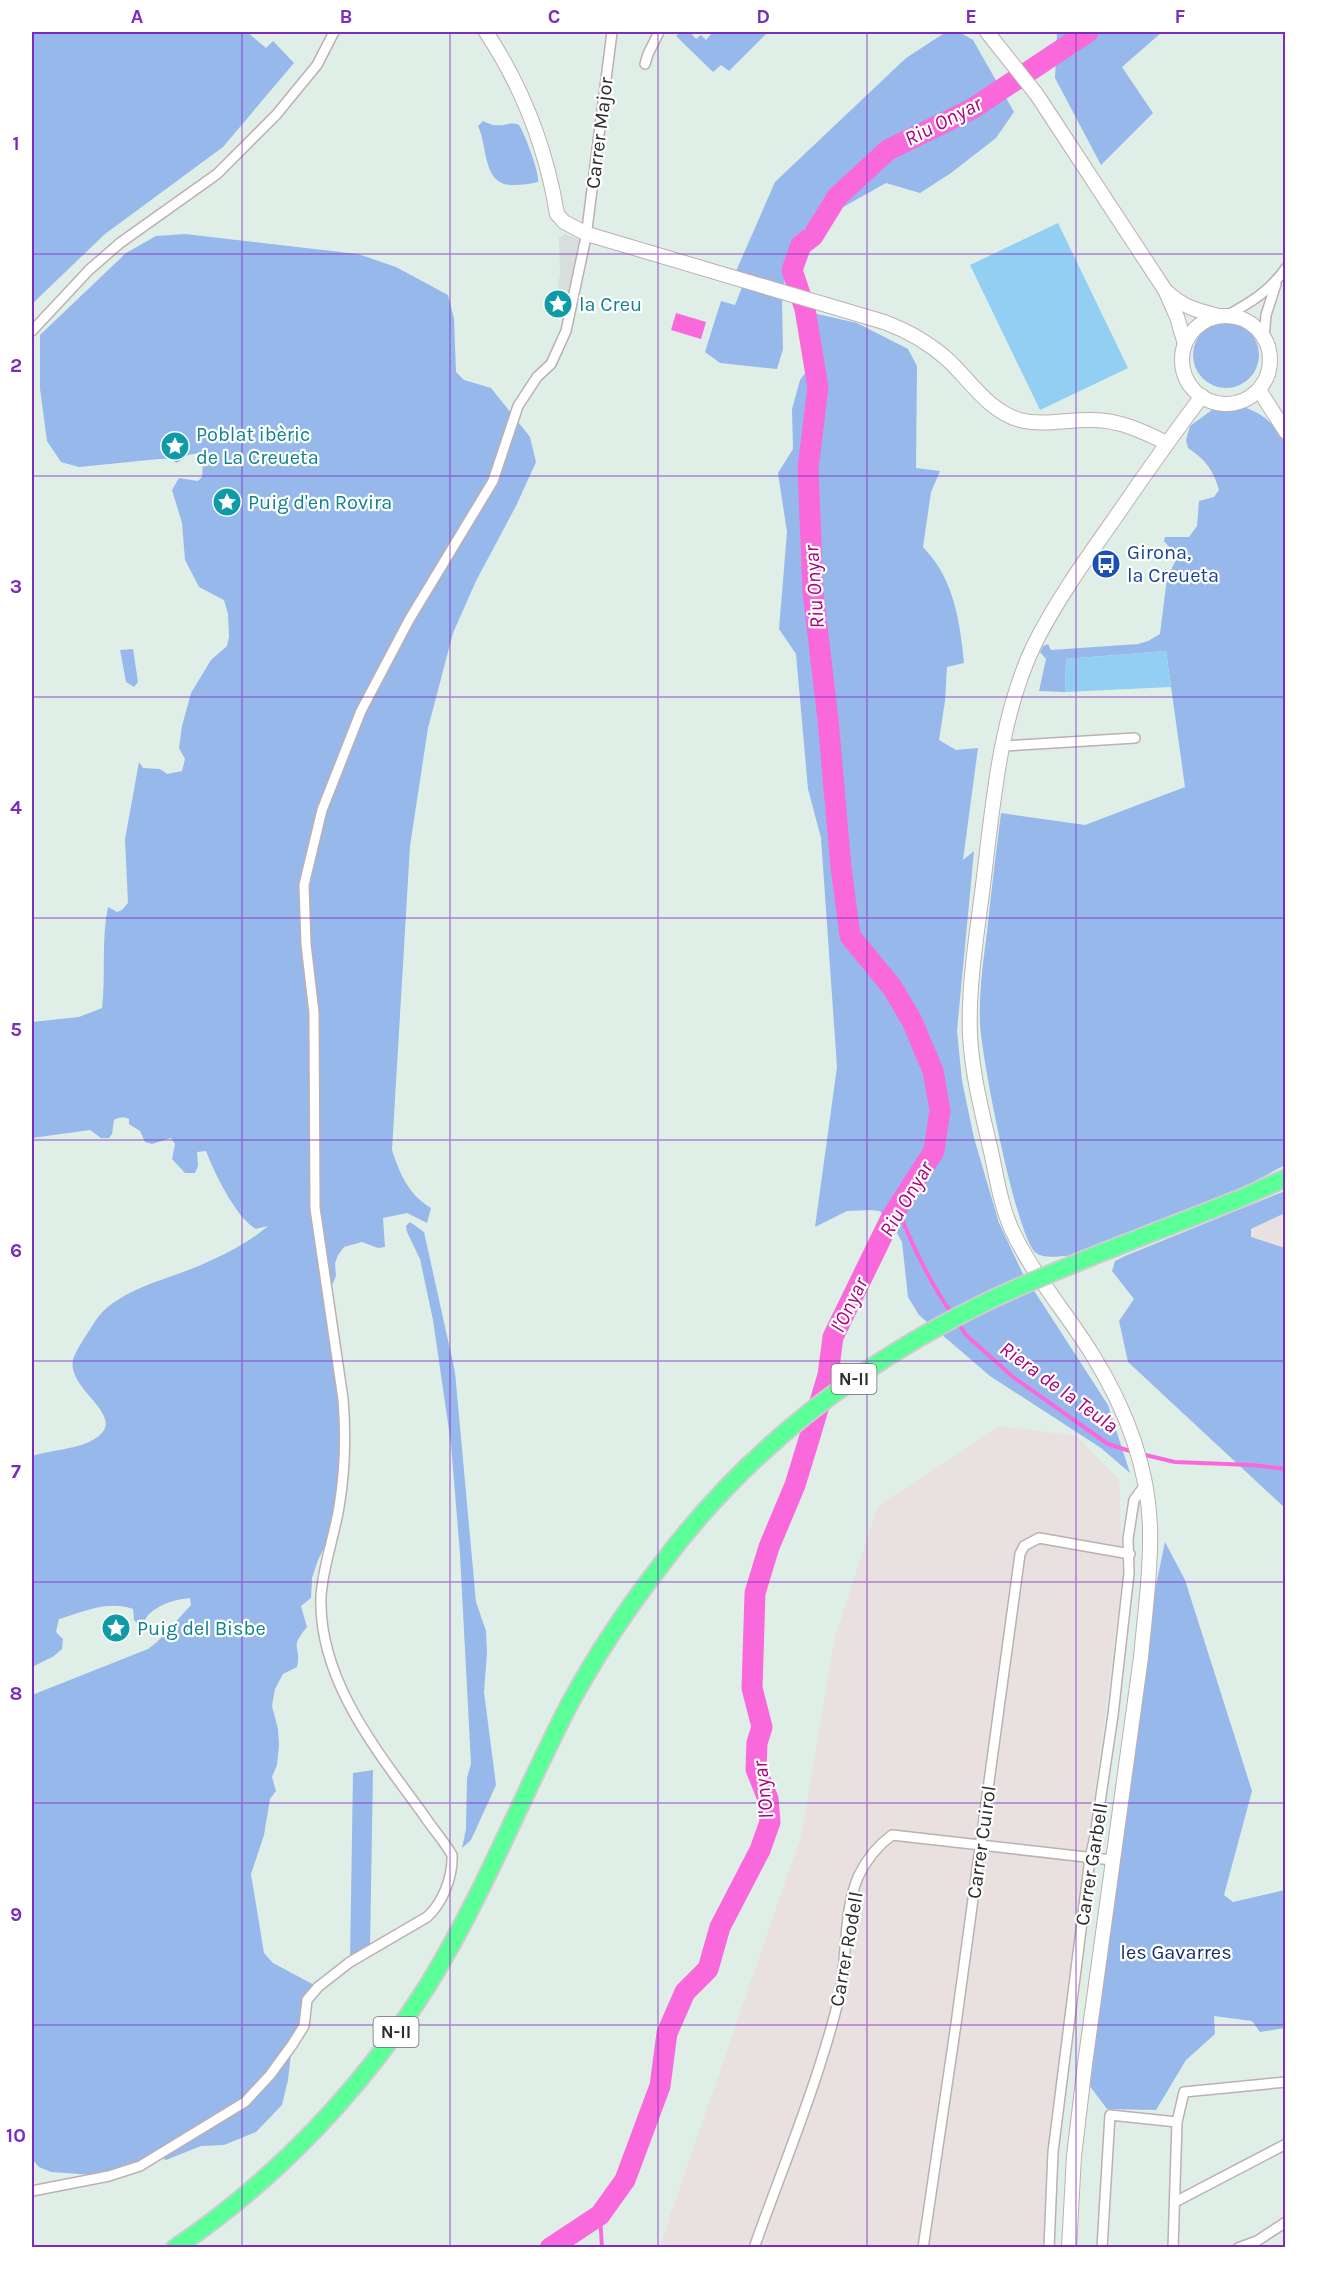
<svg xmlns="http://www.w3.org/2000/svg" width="1317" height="2279" font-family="Karla,sans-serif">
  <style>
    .industrial { fill: #e8e1df }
    .green { fill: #97b8ea }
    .pitch { fill: #92cff2 }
    .plaza { fill: #d6dfdb }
    .water { fill: #fa69db }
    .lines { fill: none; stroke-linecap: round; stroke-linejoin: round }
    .stream { stroke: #fa69db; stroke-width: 4 }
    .river { stroke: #fa69db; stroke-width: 21 }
    .street-casing { stroke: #beafb2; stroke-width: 12 }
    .secondary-casing { stroke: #beafb2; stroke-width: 16 }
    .highway-casing { stroke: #cdcdcd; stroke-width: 20 }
    .street { stroke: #fff; stroke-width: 9 }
    .secondary { stroke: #fff; stroke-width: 14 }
    .highway { stroke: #5aff98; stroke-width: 16 }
    .highway-bridge-casing { stroke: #cdcdcd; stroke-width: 20; stroke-linecap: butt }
    .highway-bridge { stroke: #5aff98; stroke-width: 16 }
    .grid { fill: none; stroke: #7b2cbf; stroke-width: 1.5; stroke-opacity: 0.55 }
    .labels { text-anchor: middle; stroke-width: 4.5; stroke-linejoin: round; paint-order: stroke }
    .shield { fill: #fff; stroke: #6c6c6c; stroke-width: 1.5 }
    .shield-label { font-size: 18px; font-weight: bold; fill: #2d2d2d }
    .street-label { font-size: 20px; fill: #2d2d2d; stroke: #fff }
    .culture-label { font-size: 20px; fill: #0d838f; stroke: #fff; text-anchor: start }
    .transit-label { font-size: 20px; fill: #164399; stroke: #fff; text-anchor: start }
    .park-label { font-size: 20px; fill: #142d73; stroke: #fff }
    .water-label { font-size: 21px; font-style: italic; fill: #ad017c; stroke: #fff }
    .neatline { fill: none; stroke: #7b2cbf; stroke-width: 2 }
    .grid-label { font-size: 20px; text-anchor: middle; font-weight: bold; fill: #7b2cbf }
  </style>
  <rect width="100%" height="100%" fill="#dfefe7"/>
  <g class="industrial">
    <path d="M1285,1213V1248L1251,1238V1229Z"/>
    <path d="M1000,1426L1077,1436L1119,1480L1123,1572L1049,2152L1045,2247L659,2248L801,1836L835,1637L878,1506Z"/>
  </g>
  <g class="green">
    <path d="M32,32H247L266,48L273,41L294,63L223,147L105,234L32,304Z"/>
    <path d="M681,32H690L696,39L701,35L706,40L713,32H768L729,71L721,65L713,72L676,36Z"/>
    <path d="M946,32H959L973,40L1014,112L996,138L951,173L920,193L886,183L804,229L787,261L782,304L783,349L777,369L720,363L705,352L721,301L735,305L744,282L733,278L775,182L906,58Z"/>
    <path d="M1057,32H1162L1122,67L1153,113L1101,165L1055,78Z"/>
    <path d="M483,121C502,131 507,120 519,125C525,134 540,174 538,182C531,184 522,185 514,185C482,187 488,146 478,126Z"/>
    <path d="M185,234L358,254L396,267L448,295L454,319L456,372L464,380L491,388L530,437L536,462L516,506L476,581L453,633L428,728L410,846L392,1150C400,1174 408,1194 431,1208L427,1223L407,1213L383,1218L385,1247L378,1248L362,1242L344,1247L338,1255L335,1263L336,1276L328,1294L345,1429L335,1527L318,1560L312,1578L311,1598L301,1606L307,1627C288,1650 302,1643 297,1667L283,1674L275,1689L272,1706L278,1729L279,1745L277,1765L272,1777L276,1791L270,1799L264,1835L251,1874L264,1953L273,1963L318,1987L305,2010L292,2045L288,2080L282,2105L256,2132L224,2145L201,2146L166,2160L158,2156L109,2176L51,2172L39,2167L32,2159V1695L148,1649L157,1642L191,1605L190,1598C172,1600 151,1606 143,1623L139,1625L134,1620L133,1609C108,1600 83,1612 59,1619L56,1632L63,1639L62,1649L54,1656L32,1667V1456C51,1450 71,1450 89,1442C137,1419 66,1392 73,1360C76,1349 90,1330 96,1320C116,1290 169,1279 201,1265C224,1255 248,1243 268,1226L256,1229C236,1218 214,1172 206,1151L197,1152L198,1166L195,1173H185L172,1159L175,1144L171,1138L152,1144L145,1142L140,1131L129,1124V1119C124,1117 120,1117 114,1120L112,1134L109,1138H101L90,1130L32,1138V1022L79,1017L102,1008C106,974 101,941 108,907L117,912L122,910L128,903L125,839L139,762L143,768L160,769L167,774L182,771L185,759L179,748L182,726L191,693L211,660L227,646L229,637L228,614L224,600L199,587L185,560L182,523L172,490L179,478L198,481L202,477L203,462L199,453L188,455L177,463L170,459H159L79,467L61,462L47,441L40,389V335L126,253L156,236Z"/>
    <path d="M813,313L857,323L908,349L917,366L916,468L940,471L931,492L923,547C928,553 934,559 938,566C956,594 961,631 964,663L947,667L945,701L939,740L956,750L978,748L963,860L974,851L957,1031L962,1081L974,1138L999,1223L1022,1272L1108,1405L1130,1473L1101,1448L990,1376L919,1315L908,1297L902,1242L887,1216L879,1211L870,1210L847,1211L815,1227L837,1067L821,838L808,789L796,654L779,629L787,532L778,473L793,449L792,409L800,380L821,352Z"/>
    <circle cx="1226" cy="355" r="33"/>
    <path d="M1240,406C1262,412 1275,424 1286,444L1285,1165L1248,1185L1067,1256C1057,1256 1044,1259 1036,1253C1016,1237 981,1054 980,1023C979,992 983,962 987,932C991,892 996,853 1001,813L1085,825L1185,787L1166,651L1066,659L1065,692L1039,691L1046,659L1040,652L1043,646L1048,644L1051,650L1138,644L1148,641L1160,634L1167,578L1176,560L1175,554L1164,541L1165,537H1189L1197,526L1199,501L1214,497L1219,490C1214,471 1205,459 1188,448L1186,440L1190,426L1212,410Z"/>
    <path d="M133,649L138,682L134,687L126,682L120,650Z"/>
    <path d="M1285,1191V1213L1251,1229V1237L1285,1248V1508L1128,1362L1119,1321L1134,1299L1112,1271L1115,1261L1125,1256Z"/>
    <path d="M410,1222L424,1232L455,1372L476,1602L486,1631L487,1653L484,1692L496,1785L471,1840L462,1848L466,1829L467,1778L471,1764L460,1554L451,1444L433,1320L420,1259L407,1232L406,1226Z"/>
    <path d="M1165,1542L1185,1580L1252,1791L1224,1895L1233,1902L1285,1890V2028L1260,2032L1252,2021L1214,2016L1215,2034L1186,2060L1156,2110L1107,2109L1083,2077L1141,1657Z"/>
    <path d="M373,1770L370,1950L350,1962L353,1773Z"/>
  </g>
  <g class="pitch">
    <path d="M1058,223L1128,368L1040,410L970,265Z"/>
    <path d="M1166,651L1171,687L1065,692L1066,659Z"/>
  </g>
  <path class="plaza" d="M565,234L580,240L569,300L564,309L556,305L560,273L559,238Z"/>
  <path class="water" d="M676,313L706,322L701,339L671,330Z"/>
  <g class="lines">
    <g class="stream">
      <path d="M897,1207C912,1245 928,1280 952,1314"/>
      <path d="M958,1323L966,1335L1013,1377L1108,1444L1133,1452"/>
      <path d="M1141,1454L1175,1462L1252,1465L1286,1469"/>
      <path d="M600,2215L602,2248"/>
    </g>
    <path class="river" d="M550,2248L600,2215L625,2180L660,2086L667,2033L685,1992L708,1969L720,1927L760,1850L770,1822L768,1799L756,1769L757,1743L762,1727L752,1688L755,1593L769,1547L795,1485L810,1436L828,1375L833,1337L891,1218L934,1151L940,1110L933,1071L912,1021L892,987L850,936L841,867L828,720L813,592L808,468L818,387L805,309L792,270L801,245L813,236L837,197L888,150L972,109L1088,32"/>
    <g class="street-casing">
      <g id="street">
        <path d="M645,64L648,54L659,32"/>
        <path d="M1226,316C1250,303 1270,291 1286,268"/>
        <path d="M32,331L89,270L120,243L217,174L276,115L317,65L334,32"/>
        <path d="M1264,337L1266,315L1276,284"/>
        <path d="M1004,746L1135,738"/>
        <path d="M32,2191L109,2176L140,2166L245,2102L270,2075L292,2045L304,2026L307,2000L318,1987L350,1962L427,1917C443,1903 453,1876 452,1855C444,1841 432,1828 423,1814C377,1751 318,1679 321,1596C323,1566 334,1537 339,1507C345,1471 346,1435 343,1399L315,1208L314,1013L306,944L304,885L322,810L361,711L409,620L493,481L518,406L537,377L551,364L566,331L586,237L612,32"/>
        <path d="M1175,2202L1286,2144"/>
        <path d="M754,2248C783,2166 817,2086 838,2002C848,1962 842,1916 858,1877C866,1860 877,1846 892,1835L1112,1860"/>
        <path d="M923,2248L956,2024L1020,1554L1024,1546L1039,1538L1130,1554"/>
        <path d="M1049,2248L1053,2152L1090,1858L1095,1836L1113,1715L1129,1573L1128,1539L1134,1500L1145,1485"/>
        <path d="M1102,2248L1110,2115L1177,2122"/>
        <path d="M1173,2248L1177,2122L1184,2092L1286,2082"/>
        <path d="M1238,2248L1257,2241L1286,2222"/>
      </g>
    </g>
    <g class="secondary-casing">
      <g id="secondary">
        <path d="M486,32C523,88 546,147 557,214L564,222L587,234L884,322C908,331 928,342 947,359C970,380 988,411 1020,420C1044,426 1069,419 1093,420C1120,420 1144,432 1167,443"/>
        <path d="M987,32L1037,95L1165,290L1177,317L1185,344"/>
        <path d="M1167,292C1183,307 1198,311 1219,316"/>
        <circle cx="1226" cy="360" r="44"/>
        <path d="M1259,390L1286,432"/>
        <path d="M1069,2248L1074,2156L1085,2064L1141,1657C1145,1614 1151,1570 1150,1527C1148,1465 1125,1407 1092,1354C1066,1312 1032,1274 1011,1228C1001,1205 997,1180 992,1156C983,1116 972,1075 970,1035C968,985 977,934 983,885C993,805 999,719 1034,645C1056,601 1086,559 1115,518C1143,477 1172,436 1202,396"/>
      </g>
    </g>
    <g class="highway-casing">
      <g id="highway">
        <path d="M1093,1256L1239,1199L1286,1178"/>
        <path d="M175,2248C276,2180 363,2088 428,1985C483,1896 521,1798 569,1705C596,1655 626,1610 661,1565"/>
      </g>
    </g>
    <use href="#street" class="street"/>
    <use href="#secondary" class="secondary"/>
    <use href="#highway" class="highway"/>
    <g class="highway-bridge-casing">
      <path id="highway-bridge" d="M661,1565C744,1453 855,1367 980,1305C1016,1287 1055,1272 1093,1256"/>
    </g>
    <use href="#highway-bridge" class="highway-bridge"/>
  </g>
  <path class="grid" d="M242,32V2248M450,32V2248M658,32V2248M867,32V2248M1076,32V2248M32,254H1286M32,476H1286M32,697H1286M32,918H1286M32,1140H1286M32,1361H1286M32,1582H1286M32,1803H1286M32,2025H1286"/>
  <defs>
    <g id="sight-disc" transform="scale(1.5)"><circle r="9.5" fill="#0f9aa8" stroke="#fff"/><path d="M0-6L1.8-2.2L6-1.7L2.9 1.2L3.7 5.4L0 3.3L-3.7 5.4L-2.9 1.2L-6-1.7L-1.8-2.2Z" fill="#fff"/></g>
    <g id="bus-disc" transform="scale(1.5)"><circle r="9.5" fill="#1a4fb4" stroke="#fff"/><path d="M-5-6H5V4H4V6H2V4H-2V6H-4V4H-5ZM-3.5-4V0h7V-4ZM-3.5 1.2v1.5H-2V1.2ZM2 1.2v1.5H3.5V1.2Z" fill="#fff"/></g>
  </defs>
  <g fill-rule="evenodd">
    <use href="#sight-disc" x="558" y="304"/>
    <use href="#sight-disc" x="175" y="446"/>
    <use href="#sight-disc" x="227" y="502"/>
    <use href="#bus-disc" x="1106" y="564"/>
    <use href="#sight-disc" x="116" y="1628"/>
  </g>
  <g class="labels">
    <g class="shield">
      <rect x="831.5" y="1364" width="45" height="30" rx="4.5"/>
      <rect x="373.5" y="2017" width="45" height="30" rx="4.5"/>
    </g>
    <g class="shield-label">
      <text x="854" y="1385">N-II</text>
      <text x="396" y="2038">N-II</text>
    </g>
    <g class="street-label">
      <text transform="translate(599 133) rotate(-83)" y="7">Carrer Major</text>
      <text transform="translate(981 1842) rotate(-82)" y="7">Carrer Cuirol</text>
      <text transform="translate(1091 1864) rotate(-81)" y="7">Carrer Garbell</text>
      <text transform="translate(846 1949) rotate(-80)" y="7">Carrer Rodell</text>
    </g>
    <g class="culture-label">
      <text x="579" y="311">la Creu</text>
      <text x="196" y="441">Poblat ibèric<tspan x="196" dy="23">de La Creueta</tspan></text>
      <text x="248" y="509">Puig d'en Rovira</text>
      <text x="137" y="1635">Puig del Bisbe</text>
    </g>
    <g class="transit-label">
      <text x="1127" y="559">Girona,<tspan x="1127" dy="23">la Creueta</tspan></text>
    </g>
    <g class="park-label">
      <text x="1176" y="1959">les Gavarres</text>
    </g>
    <g class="water-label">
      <text transform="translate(943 121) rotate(-27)" y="7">Riu Onyar</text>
      <text transform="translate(814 587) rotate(-94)" y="7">Riu Onyar</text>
      <text transform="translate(906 1199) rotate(-59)" y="7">Riu Onyar</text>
      <text transform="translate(849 1305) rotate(-64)" y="7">l'Onyar</text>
      <text transform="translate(1059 1387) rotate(36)" y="7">Riera de la Teula</text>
      <text transform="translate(763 1790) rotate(-97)" y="7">l'Onyar</text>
    </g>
  </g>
  <rect width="1317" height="2279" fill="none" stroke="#ffffff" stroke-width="66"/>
  <rect x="33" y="33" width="1251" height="2213" class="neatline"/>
  <g class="grid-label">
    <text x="137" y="23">A</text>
    <text x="346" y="23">B</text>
    <text x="554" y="23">C</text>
    <text x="763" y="23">D</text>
    <text x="971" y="23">E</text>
    <text x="1180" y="23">F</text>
    <text x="16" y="150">1</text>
    <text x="16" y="372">2</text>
    <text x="16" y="593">3</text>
    <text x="16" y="814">4</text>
    <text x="16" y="1036">5</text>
    <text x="16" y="1257">6</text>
    <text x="16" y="1478">7</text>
    <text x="16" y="1700">8</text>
    <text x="16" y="1921">9</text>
    <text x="16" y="2142">10</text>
  </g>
</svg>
